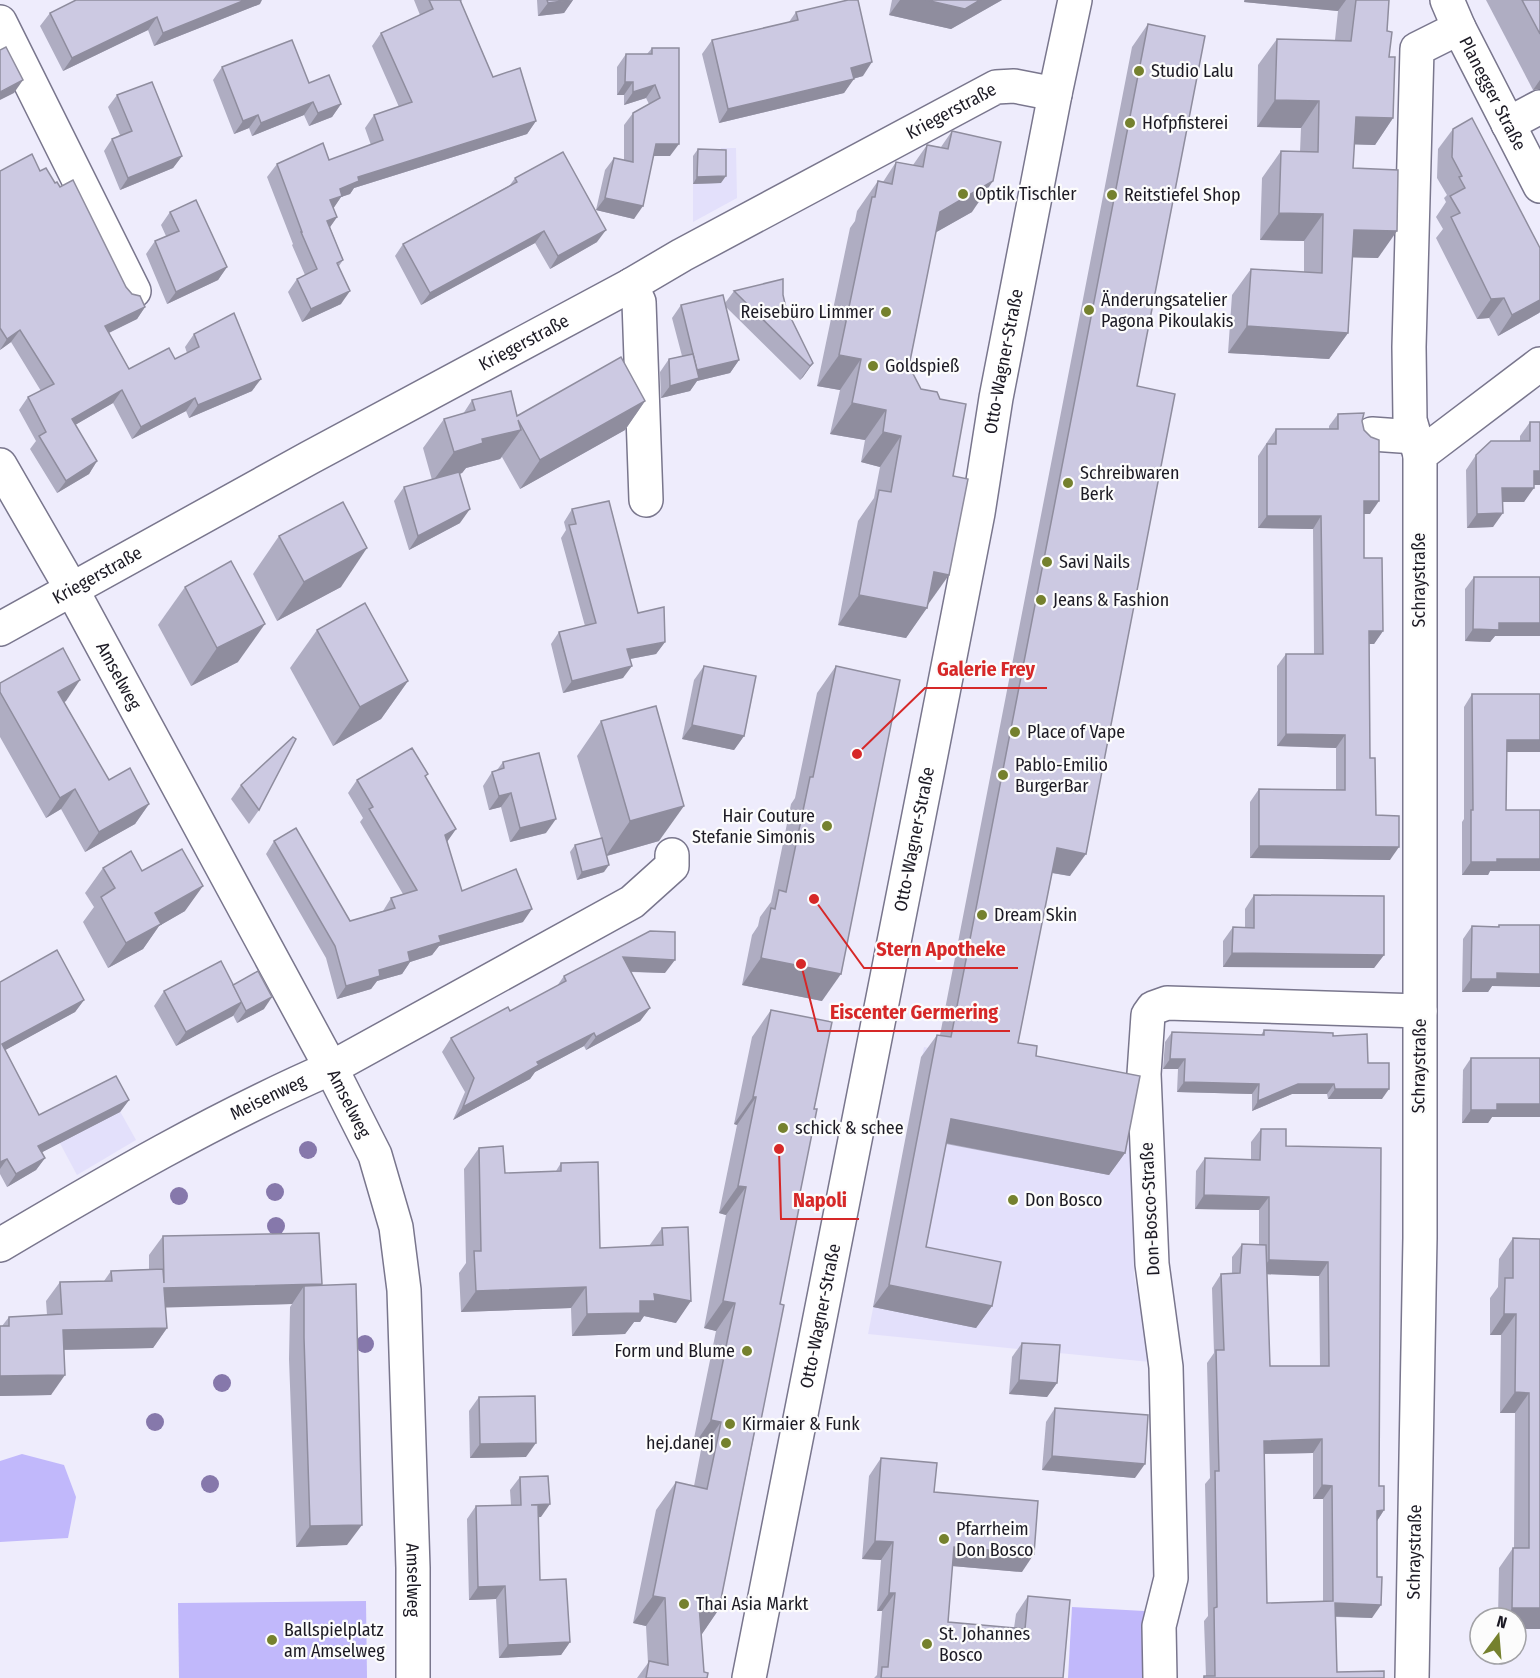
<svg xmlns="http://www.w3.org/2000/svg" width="1540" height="1678" font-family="'Fira Sans Condensed',sans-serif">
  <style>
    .built { fill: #e3e0fb }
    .green { fill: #c1b8fb }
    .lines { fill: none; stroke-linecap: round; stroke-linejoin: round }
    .minor-casing { stroke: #79768d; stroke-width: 36 }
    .minor { stroke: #fff; stroke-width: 33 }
    .tree { fill: #8678ab }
    .wall { fill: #afadc2; fill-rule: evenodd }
    .shaded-wall { fill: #8f8d9e }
    .building { fill: #ccc9e2; stroke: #8f8d9e; stroke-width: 1.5; fill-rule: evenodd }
    .poi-dot { fill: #75812e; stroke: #fcfcfc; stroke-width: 2 }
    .labels { text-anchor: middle; stroke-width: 4.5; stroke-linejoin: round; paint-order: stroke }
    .poi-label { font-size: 18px; fill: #1c1a24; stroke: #fcfcfc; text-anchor: start }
    .street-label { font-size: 18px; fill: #1c1a24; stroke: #fcfcfc }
    .leader { fill: none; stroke: #d62828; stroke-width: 2 }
    .callout-dot { fill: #d62828; stroke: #fcfcfc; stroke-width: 2 }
    .callout-label { font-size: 20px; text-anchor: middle; font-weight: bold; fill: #d62828; stroke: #fcfcfc; stroke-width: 4.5; stroke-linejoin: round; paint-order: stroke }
  </style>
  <rect width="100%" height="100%" fill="#eeecfc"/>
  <g class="built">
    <path d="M721,148H736L737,198L693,222V164H707L721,157Z"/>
    <path d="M924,1047L1130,1086L1134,1275L1150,1362L868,1334Z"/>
    <path d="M107,1088L136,1140L77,1175L47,1119Z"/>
  </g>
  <g class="green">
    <path d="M22,1454L64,1465L76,1497L68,1538L0,1542V1461Z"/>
    <path d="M366,1601L367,1678H179L178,1603Z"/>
    <path d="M1072,1607L1144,1611L1146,1678H1068Z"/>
  </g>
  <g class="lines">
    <g class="minor-casing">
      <g id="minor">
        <path id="s1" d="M1447,0L1459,28L1540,186"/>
        <path d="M0,22L134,291"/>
        <path d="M1508,124L1540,107"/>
        <path d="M631,285L639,302L646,500"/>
        <path d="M1372,434L1415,437"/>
        <path d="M1420,455L1410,420L1409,347L1417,49L1459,28"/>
        <path id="s2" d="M0,465L71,588L331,1068L375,1155L396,1227L404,1290L413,1568V1678"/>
        <path id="s3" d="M0,629L309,458L631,285L682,255L996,87L1014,86L1055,94"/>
        <path id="s4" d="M0,1245C108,1181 216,1118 331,1068L632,902L672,866V855"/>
        <path id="s5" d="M749,1678L931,754L978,513L996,398L1055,94L1075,0"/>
        <path d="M1160,1678L1159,1626L1171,1578L1166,1367L1152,1264L1144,1074L1148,1015L1153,1008L1167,1003L1420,1011"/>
        <path id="s6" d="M1412,1678L1420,1238V455L1540,364"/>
      </g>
    </g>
    <use href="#minor" class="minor"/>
  </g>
  <g class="tree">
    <circle cx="308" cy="1150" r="9"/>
    <circle cx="275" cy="1192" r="9"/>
    <circle cx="179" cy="1196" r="9"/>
    <circle cx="276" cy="1226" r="9"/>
    <circle cx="365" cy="1344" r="9"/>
    <circle cx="222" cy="1383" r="9"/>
    <circle cx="155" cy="1422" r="9"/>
    <circle cx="210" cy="1484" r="9"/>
  </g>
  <g class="wall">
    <path d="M414,0H462L461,2L493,77L536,121L527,134L354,188L350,194L341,197L333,208L337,217L330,227L343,260L339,266L341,304L302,322L288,292L297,279L305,275L292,245L293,244L267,177L277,164L329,160L371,145L365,128L374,115L399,107L372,46L381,33L420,15Z"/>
    <path d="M537,0H573L564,13L538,16Z"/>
    <path d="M892,0H1002L951,29L889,15Z"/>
    <path d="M1244,0H1389L1387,31L1389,57L1393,118L1375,145L1354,144L1353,168L1378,258L1352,257L1348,333L1329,359L1228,353L1232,295L1251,269L1304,272V241L1260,240L1262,178L1281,151L1300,152L1301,128L1257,127L1258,65L1277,39L1335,40L1338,11L1244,2Z"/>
    <path d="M1486,0H1540V89L1533,90Z"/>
    <path d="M260,4L154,46L148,30L63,71L40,26L50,13Z"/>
    <path d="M796,12L863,76L853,79L844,93L719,123L702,54L712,40L789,22Z"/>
    <path d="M1148,24L1137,386L1070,876L1052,873L1018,1043L1036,1056L1125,1153L1109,1175L946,1144L926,1247L992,1306L976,1328L873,1307L921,1057L937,1035H940L1132,47Z"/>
    <path d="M652,48L670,156H653L634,219L596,210L605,170L614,158L624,160V125L633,113L649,104L646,98L624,105V95H617V67L626,54H647Z"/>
    <path d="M222,67L309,83L341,104L332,117L309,126L304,115L252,136L249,128L234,134L213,80Z"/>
    <path d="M117,95L182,156L173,168L120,190L104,151L112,139L120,135L108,107Z"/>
    <path d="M1453,129L1540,248V312L1539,313L1498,336L1489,318L1477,319L1436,238L1443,229L1436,217L1446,202L1444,198L1447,195L1437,178L1438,149Z"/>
    <path d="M952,131L972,212L936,232L909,366L928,605L906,638L838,625L858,521L874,498L880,467L861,462L865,440L830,434L840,390L817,386L850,228L855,221L857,211L878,181L883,182L896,162L913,165L927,145L941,147Z"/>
    <path d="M698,149L721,183L693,184V156Z"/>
    <path d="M0,171H40L60,187L126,287L145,307L137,319L109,333L129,369L175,359L187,353L185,347L194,334L252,391L189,418L186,411L132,439L113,403L75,425L97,461L89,474L57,493L30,449L36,441L19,410L28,397L41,391L11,342L0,350Z"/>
    <path d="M515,178L597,242L550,269L535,243L421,305L395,256L403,244L510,185Z"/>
    <path d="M170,212L227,267L218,280L167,304L146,254L155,241L166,236L161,225Z"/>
    <path d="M734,291L783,295L786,308L813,363L803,377L800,380L726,307L739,360L730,373L697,381L690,391L661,398L660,372L669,359L682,356L672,318L681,305L725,303Z"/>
    <path d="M472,400L517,416L645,401L625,430L520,489L502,457L500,459L466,468L462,473L460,474V523L409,550L394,501L404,487L432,480L423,448L444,419L463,414Z"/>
    <path d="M1338,414L1362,421L1370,514H1364V558L1383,631L1374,644H1369L1370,758L1376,815L1390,860L1250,858V802L1259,789L1336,790V748L1277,746V666L1286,654H1314L1313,529L1258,528V456L1276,429H1329V426Z"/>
    <path d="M1530,422L1534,485L1524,502H1502L1493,527L1467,528L1466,470L1476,455L1520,441V436Z"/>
    <path d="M572,509L638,613L665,642L656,654L630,659L623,678L563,693L551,644L559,632L585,626L561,538L566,530L564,522Z"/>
    <path d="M279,536L341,587L277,621L253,574Z"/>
    <path d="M1474,577H1540V636H1495L1490,642L1465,641V589Z"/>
    <path d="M185,587L238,662L191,686L158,625Z"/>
    <path d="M317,630L408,681L381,719L333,746L290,668Z"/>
    <path d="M704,666L744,736L734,750L682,739L694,680Z"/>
    <path d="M836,666L822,1001L742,985L752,935L758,926L760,917L771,902L791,804L795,798L817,693Z"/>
    <path d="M0,683L66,701L64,702L109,780L149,804L135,824L85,852L61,809L46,818L0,737Z"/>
    <path d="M1472,694H1540V752H1507L1506,810L1490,871L1488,875H1462V822L1464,819V707Z"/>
    <path d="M601,721L659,841L607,856L604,872L577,880L570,852L575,845L601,838L577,756Z"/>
    <path d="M503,762L546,833L510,842L501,807L489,810L483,786L492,772L497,770Z"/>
    <path d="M426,778L456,829L447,841L462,891L523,922L439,946L432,955L410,962L402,974L377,981L371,989L337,999L326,958L266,854L274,841L350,921L383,911L391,898L403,894L360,822L363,818L348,793L357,780Z"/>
    <path d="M241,785L259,810L249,824L231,799Z"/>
    <path d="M103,868L142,871L185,911L159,926L143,949L108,968L83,922L94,907L85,893Z"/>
    <path d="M1254,895L1384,955L1374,968L1223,967V941L1233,927H1245V909Z"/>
    <path d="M1499,925L1492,986L1488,992H1462L1463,939L1472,926L1497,927Z"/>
    <path d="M650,931L665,973L631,972L650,1008L640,1021L586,1050L584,1046L535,1072L530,1079L453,1120L465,1092L442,1052L451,1038L510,1011L557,986L564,976Z"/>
    <path d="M0,982L84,1000L75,1012L5,1050L39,1115L129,1100L120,1112L42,1152L45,1158L36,1170L7,1187L0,1174Z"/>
    <path d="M233,985L264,1009L237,1023L233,1015L176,1046L154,1006L164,991Z"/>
    <path d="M771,1010L814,1109L799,1198L754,1436L719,1609L701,1635L704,1672L707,1678H637L648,1663L646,1626L633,1623L656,1510L676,1482L694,1486L701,1450L692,1448L716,1331L704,1328L726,1215L719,1213L737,1125L734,1124L752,1037Z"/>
    <path d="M1264,1030L1333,1036L1368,1063L1382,1099H1328L1327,1094H1292L1252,1111V1094L1177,1092L1178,1069H1163L1165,1042L1172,1032L1261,1035Z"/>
    <path d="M1471,1058L1492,1117L1488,1123H1462L1463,1070Z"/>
    <path d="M1261,1129L1286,1146L1381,1148L1379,1486L1384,1510L1377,1521L1372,1618L1336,1617L1337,1672L1384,1678H1203L1204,1676H1206L1204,1621L1208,1616L1205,1484L1210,1478L1207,1363L1214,1353L1212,1288L1221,1274H1232V1257L1242,1244L1259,1245V1210L1195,1209L1196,1171L1205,1158L1251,1160V1142ZM1267,1274L1319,1276L1320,1366H1270ZM1313,1453V1499H1323V1601L1267,1603L1264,1454Z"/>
    <path d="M479,1148L505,1173L556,1171L561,1163L600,1248L649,1246L662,1228L676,1323L644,1316L640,1322H634L625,1334L572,1336L571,1308L461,1312L459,1273L466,1263L464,1169Z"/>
    <path d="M163,1236L322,1284L320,1285L347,1545L296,1547L289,1359L290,1307L292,1304L165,1307L167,1328L153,1348L64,1350L51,1395L0,1396V1326H2L9,1317L47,1315L46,1301L60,1282L104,1281L111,1271L149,1269V1255Z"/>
    <path d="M1513,1238L1540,1239V1629L1516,1618H1498L1499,1568L1513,1548H1514L1515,1413H1500L1501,1335H1490V1298L1498,1287L1499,1259Z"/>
    <path d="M1022,1343L1057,1383L1047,1397L1009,1394L1012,1357Z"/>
    <path d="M479,1397L526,1457L470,1458L469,1411Z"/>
    <path d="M1055,1408L1135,1478L1042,1470L1046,1422Z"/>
    <path d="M881,1458L934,1492L1022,1572L952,1566L948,1622L1014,1628L1016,1614L1028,1596L1063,1678H874L877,1675L882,1611H877L881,1560L862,1559L869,1476Z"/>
    <path d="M520,1477L541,1517H538L540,1580L570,1642L561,1655L499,1658L496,1599L469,1600L467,1519L476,1506L511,1505L510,1490Z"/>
  </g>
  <g class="shaded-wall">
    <path d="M245,0H262L260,4L154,46L163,33Z"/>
    <path d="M573,0L564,13L538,16L548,3Z"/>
    <path d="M900,0H1002L951,29L889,15Z"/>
    <path d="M1245,0H1346L1338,11L1244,2Z"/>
    <path d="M157,17L148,30L63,71L72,58Z"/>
    <path d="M872,62L863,76L841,82L851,68Z"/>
    <path d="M854,79L844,93L719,123L728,109Z"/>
    <path d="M23,80L14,93L0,100V92Z"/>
    <path d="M1540,80V89L1533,90Z"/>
    <path d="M625,82H633L624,95H617Z"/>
    <path d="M655,85L646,98L624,105L633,92Z"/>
    <path d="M1275,100L1319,101L1301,128L1257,127Z"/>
    <path d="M313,102L304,115L252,136L261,123Z"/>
    <path d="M341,104L332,117L309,126L318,113Z"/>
    <path d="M258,115L249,128L234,134L243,121Z"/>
    <path d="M1356,117L1393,118L1375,145L1337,144Z"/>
    <path d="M536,121L527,134L354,188L350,194L341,197L333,209L330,200L340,189L358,177Z"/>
    <path d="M656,144H679L670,156H647Z"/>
    <path d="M182,156L173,168L120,190L128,178Z"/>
    <path d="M726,176L721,183L693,184L697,177Z"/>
    <path d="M993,181L972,212L919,242L940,212Z"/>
    <path d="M605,198L643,206L634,219L596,210Z"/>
    <path d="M1279,213L1323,214L1304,241L1260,240Z"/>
    <path d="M337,217L328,230L327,221Z"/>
    <path d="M606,230L597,242L550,269L558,256Z"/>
    <path d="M1354,230L1397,231L1378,258L1335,257Z"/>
    <path d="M544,231L535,243L421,305L430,293Z"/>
    <path d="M227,267L218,280L167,304L176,292Z"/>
    <path d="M350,291L341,304L302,322L311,309Z"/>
    <path d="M1504,298L1489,318L1477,319L1491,299Z"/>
    <path d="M1540,300V312L1539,313L1498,336L1512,315Z"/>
    <path d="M145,307L137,319L96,339L105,326Z"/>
    <path d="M1247,326L1348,333L1329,359L1228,353Z"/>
    <path d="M20,330L11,342L0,350L7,339Z"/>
    <path d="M839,355L861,359L840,390L817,386Z"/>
    <path d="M739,360L730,373L697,381L690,391L661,398L670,386L697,370Z"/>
    <path d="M813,363L803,377L800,380L810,366Z"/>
    <path d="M261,379L252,391L189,418L198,405Z"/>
    <path d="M122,390L113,403L63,432L72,419Z"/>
    <path d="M195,398L186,411L132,439L141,427Z"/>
    <path d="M645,401L625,430L520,489L540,460Z"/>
    <path d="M852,403L886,410L865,440L830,434Z"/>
    <path d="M521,430L500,459L466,468L462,473L433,481L454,452L482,439Z"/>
    <path d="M883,432L901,436L880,467L861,462Z"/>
    <path d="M97,461L89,474L57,493L66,481Z"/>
    <path d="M1534,471H1540V485H1524Z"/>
    <path d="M1502,488H1534L1524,502H1492Z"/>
    <path d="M1364,501H1379L1370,514H1355Z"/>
    <path d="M470,509L460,523L409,550L418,536Z"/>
    <path d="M1503,513L1493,527L1467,528L1477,514Z"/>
    <path d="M1267,516H1321L1313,529L1258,528Z"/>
    <path d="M367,548L341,587L277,621L304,582Z"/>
    <path d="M934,572L949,575L927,606Z"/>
    <path d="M859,595L927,608L906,638L838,625Z"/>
    <path d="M1499,623H1540V636H1495L1490,642L1465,641L1473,629Z"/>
    <path d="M265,624L238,662L191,686L217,648Z"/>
    <path d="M1369,631H1383L1374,644H1360Z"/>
    <path d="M665,642L656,654L619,661L627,649Z"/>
    <path d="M632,666L623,678L563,693L572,681Z"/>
    <path d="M80,680L66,701L44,713L58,692Z"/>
    <path d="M408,681L381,719L333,746L360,707Z"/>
    <path d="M692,725L744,736L734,750L682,739Z"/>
    <path d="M1286,734L1345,735L1336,748L1277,746Z"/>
    <path d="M1507,740H1540V752H1498Z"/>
    <path d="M75,789L61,809L46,818L60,798Z"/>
    <path d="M511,793L501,807L489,810L499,796Z"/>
    <path d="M149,804L135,824L85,852L99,832Z"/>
    <path d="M684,806L659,841L606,856L630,821Z"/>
    <path d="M556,819L546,833L510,842L520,828Z"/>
    <path d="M456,829L447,842L445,835Z"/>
    <path d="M1259,846L1399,847L1390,860L1250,858Z"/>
    <path d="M1057,848L1086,854L1070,876L1041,871Z"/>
    <path d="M1497,859H1540V871H1490L1488,875H1462L1471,862Z"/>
    <path d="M609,865L604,872L577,880L582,872Z"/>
    <path d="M203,886L185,911L159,926L143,949L108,968L126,943L155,913Z"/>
    <path d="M532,909L523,922L439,946L432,955L410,962L402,974L377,981L371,989L337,999L346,986L379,970L408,952L439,936Z"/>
    <path d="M1232,953L1384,955L1374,968L1223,967Z"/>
    <path d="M623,957L675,960L665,973L614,971Z"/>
    <path d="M761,958L841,974L822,1001L742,985Z"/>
    <path d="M1497,973L1540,974V987L1492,986L1488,992H1462L1471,979Z"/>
    <path d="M272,997L264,1009L237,1023L246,1011Z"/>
    <path d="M84,1000L75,1012L0,1053L2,1044Z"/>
    <path d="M242,1002L233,1016L176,1046L186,1032Z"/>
    <path d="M650,1008L640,1021L586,1050L596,1037Z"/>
    <path d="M594,1033L584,1046L535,1072L530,1079L453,1120L463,1107L537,1062Z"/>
    <path d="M1170,1059H1185L1178,1069H1163Z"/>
    <path d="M1184,1082L1259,1084L1252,1094L1177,1092Z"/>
    <path d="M1298,1084H1334L1327,1094H1292L1252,1111L1258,1101Z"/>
    <path d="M1335,1089H1389L1382,1099H1328Z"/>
    <path d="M753,1097H756L737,1125L734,1124Z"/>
    <path d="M129,1100L120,1112L29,1159L38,1146Z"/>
    <path d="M1497,1104H1540V1117H1492L1488,1123H1462L1471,1110Z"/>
    <path d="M951,1119L1125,1153L1109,1175L935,1141Z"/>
    <path d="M45,1158L36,1170L7,1187L16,1174Z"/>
    <path d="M7,1159L0,1169V1162Z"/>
    <path d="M738,1186L746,1187L726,1215L719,1213Z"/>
    <path d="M1204,1195L1269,1197L1259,1210L1195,1209Z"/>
    <path d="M1269,1260L1328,1262L1319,1276L1259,1274Z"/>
    <path d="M322,1284L308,1303L304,1286L292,1304L150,1308L164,1288Z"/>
    <path d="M889,1285L992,1306L976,1328L873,1307Z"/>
    <path d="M586,1287L571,1308L461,1312L476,1291Z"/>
    <path d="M654,1294L691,1301L676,1323L644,1316L640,1322H634L625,1334L572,1336L587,1314L640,1301Z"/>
    <path d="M723,1301L735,1303L716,1331L704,1328Z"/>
    <path d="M1504,1314H1516L1501,1335H1490Z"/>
    <path d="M167,1328L153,1348L50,1350L63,1330Z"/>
    <path d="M65,1375L51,1395L0,1396V1376Z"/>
    <path d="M1019,1380L1057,1383L1047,1397L1009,1394Z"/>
    <path d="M1515,1392L1529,1393L1515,1413H1500Z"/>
    <path d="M711,1420L721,1422L701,1450L692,1448Z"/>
    <path d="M1322,1439L1313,1453L1255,1454L1264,1441Z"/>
    <path d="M536,1443L526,1457L470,1458L480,1444Z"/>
    <path d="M1052,1456L1145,1464L1135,1478L1042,1470Z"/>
    <path d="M1322,1485L1332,1486L1323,1499H1313Z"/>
    <path d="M550,1504L541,1517L522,1518L531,1505Z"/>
    <path d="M1384,1510L1375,1524L1377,1511Z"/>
    <path d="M362,1525L347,1545L296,1547L310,1526Z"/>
    <path d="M875,1541L893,1542L881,1560L862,1559Z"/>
    <path d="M954,1547L1034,1554L1022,1572L941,1565Z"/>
    <path d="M505,1586L496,1599L469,1600L478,1587Z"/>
    <path d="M889,1593H895L882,1611H877Z"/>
    <path d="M653,1596L665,1598L646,1626L633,1623Z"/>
    <path d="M1335,1603L1381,1605L1372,1618L1326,1616Z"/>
    <path d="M699,1605L719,1609L700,1637Z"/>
    <path d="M1512,1608H1540V1629H1516V1618H1505Z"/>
    <path d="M570,1642L561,1655L499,1658L508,1645Z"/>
  </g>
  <g class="building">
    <path d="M76,0H245L163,33L157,17L72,58L50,13Z"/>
    <path d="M429,0H460L493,77L520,68L536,121L358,177L359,181L340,189L342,196L330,200L337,217L327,221L343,260L337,263L350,291L311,309L297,279L317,269L301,232H302L277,164L323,143L329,160L383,140L374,115L412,102L381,33L433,9Z"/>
    <path d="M547,0H570L548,3Z"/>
    <path d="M848,0H858L872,62L851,68L854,79L728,109L712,40L798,20L796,12Z"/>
    <path d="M926,0H980L965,9Z"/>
    <path d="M1356,0H1389L1387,31L1392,32L1389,57H1395L1393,118L1356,117L1353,168L1398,170L1397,231L1354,230L1348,333L1247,326L1251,269L1322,273L1323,214L1279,213L1281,151L1318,152L1319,101L1275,100L1277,39L1351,41Z"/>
    <path d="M1522,0H1540V34Z"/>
    <path d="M1148,24L1205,36L1137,386L1175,394L1086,854L1057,848L1018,1043L1037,1046L1036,1056L1140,1076L1125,1153L951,1119L926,1247L1001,1262L992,1306L889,1285L937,1035L951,1037Z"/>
    <path d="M292,40L309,83L329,75L341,104L318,113L313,102L261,123L258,115L243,121L222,67Z"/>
    <path d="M6,47L23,80L0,92V50Z"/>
    <path d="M652,48H679V144H656L643,206L605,198L614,158L633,162V113L660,98L655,85L633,92V82H625L626,54H652Z"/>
    <path d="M152,82L182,156L128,178L112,139L132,131L117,95Z"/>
    <path d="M1472,118L1540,248V300L1512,315L1504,298L1491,299L1451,217L1460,213L1450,196L1465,188L1459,177L1462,176L1452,157L1453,129Z"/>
    <path d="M952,131L1001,142L993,181L940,212L909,366L921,389L937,392L940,399L966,404L953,476L968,479L949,575L934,572L927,608L859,595L879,490L891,492L901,436L883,432L886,410L852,403L861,359L839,355L872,197H875L878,181L892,184L896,162L923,167L927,145L948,149Z"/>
    <path d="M698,149L726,150V176L697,177Z"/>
    <path d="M563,152L606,230L558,256L544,231L430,293L403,244L517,182L515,178Z"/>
    <path d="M32,154L40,171L46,168L55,183L57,182L60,187L73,180L126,287L132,294L140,296L145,307L105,326L129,369L169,348L175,359L199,347L194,334L234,313L261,379L198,405L195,398L141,427L122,390L72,419L97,461L66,481L39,436L46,432L28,397L54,384L20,330L7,339L0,328V171Z"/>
    <path d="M196,200L227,267L176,292L155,241L179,231L170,212Z"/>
    <path d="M783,279V295L786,308L813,363L810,366L734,291Z"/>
    <path d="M723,295L739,360L697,370L681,305Z"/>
    <path d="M693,354L699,378L670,386L669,359Z"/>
    <path d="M621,357L645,401L540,460L518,420L521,430L482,439L483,443L454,452L444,419L475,410L472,400L511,391L517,416Z"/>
    <path d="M1364,413L1362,421L1364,430L1371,437L1379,440V501H1364V558H1382L1383,631H1369L1370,758H1375L1376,815L1399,816V847L1259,846V789L1345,790V735L1286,734V654H1323L1321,516H1267V444H1276V429H1338V414Z"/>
    <path d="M1530,422H1540V471H1534V488H1502L1503,513L1477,514L1476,455L1491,441H1530Z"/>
    <path d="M459,472L470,509L418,536L404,487Z"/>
    <path d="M609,501L638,613L664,607L665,642L627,649L632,666L572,681L559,632L596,623L569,525L576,524L572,509Z"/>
    <path d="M343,502L367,548L304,582L279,536Z"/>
    <path d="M231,561L265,624L217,648L185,587Z"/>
    <path d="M1474,577H1540V623H1499V630L1473,629Z"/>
    <path d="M365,603L408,681L360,707L317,630Z"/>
    <path d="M63,648L80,680L58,692L109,780L130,768L149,804L99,832L75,789L60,798L0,692V683Z"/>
    <path d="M704,666L756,676L744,736L692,725Z"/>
    <path d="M836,666L900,680L841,974L761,958L771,908L775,909L779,890L786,892L810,777H813Z"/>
    <path d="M1472,694H1540V740H1507L1506,810H1540V859H1497V862H1471V810H1473Z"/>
    <path d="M656,706L684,806L630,821L601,721Z"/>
    <path d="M293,737L296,739L259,810L241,785Z"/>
    <path d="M412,748L428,774L425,776L456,829L445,835L462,891L516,869L532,909L439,936L441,942L408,952L410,961L379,970L380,976L346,986L335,946L274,841L296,828L350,921L395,908L391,898L417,890L369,809L373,807L357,780Z"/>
    <path d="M539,753L556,819L520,828L511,793L499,796L492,772L504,768L503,762Z"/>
    <path d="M602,838L609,865L582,872L575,845Z"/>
    <path d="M182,849L203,886L155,913L161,924L126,943L101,897L115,888L103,868L131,851L142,871Z"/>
    <path d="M1254,895L1384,896V955L1232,953L1233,927L1254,928Z"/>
    <path d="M1499,925H1540V974L1497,973V979H1471L1472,926L1499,927Z"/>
    <path d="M650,931L675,932V960L623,957L650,1008L596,1037L594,1033L537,1062L539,1065L463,1107L474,1078L451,1038L508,1007L510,1011L566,981L564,976Z"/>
    <path d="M57,950L84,1000L2,1044L39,1115L116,1076L129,1100L38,1146L45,1158L16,1174L7,1159L0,1162V982Z"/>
    <path d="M221,961L242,1002L186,1032L164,991Z"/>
    <path d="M258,971L272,997L246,1011L233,985Z"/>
    <path d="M771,1010L832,1022L814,1109H817L799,1198H801L780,1304L784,1305L759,1430L755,1429L719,1609L699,1605L704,1672L708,1673L707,1678H646L649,1661L668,1665L665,1598L653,1596L676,1482L707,1489L721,1422L711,1420L735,1303L723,1301L746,1187L738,1186L756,1097H753Z"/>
    <path d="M1264,1030L1333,1033V1036L1367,1034L1368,1063H1389V1089H1335L1334,1084H1298L1258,1101L1259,1084L1184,1082L1185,1059H1170L1172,1032L1264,1035Z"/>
    <path d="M1471,1058H1540V1104H1497V1110H1471Z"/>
    <path d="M1261,1129H1286V1146L1381,1148L1379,1486H1384V1510L1377,1511V1577H1382L1381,1605L1335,1603L1337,1672L1384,1671V1678H1204V1676H1215L1214,1608L1217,1607L1215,1471H1219L1216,1350H1224L1221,1274L1240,1273L1242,1244L1266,1245L1270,1366H1329L1328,1262L1269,1260V1197L1204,1195L1205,1158L1260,1160ZM1322,1439V1485L1332,1486L1333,1601L1267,1603L1264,1441Z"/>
    <path d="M503,1146L505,1173L561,1171V1163L598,1162L600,1248L663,1245L662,1228L688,1227L691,1301L654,1294L655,1301H640V1313L587,1314L586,1287L476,1291L474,1251H481L479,1148Z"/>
    <path d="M319,1233L322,1284L164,1288L167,1328L63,1330L65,1375L0,1376V1326H9V1317L62,1314L60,1282L112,1281L111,1271L163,1269L164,1283L163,1236Z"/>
    <path d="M1513,1238L1540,1239V1608H1512L1513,1548H1529V1393L1515,1392L1516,1314H1504L1505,1278H1513Z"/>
    <path d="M356,1284L362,1525L310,1526L304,1338V1286Z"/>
    <path d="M1022,1343L1060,1345L1057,1383L1019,1380Z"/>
    <path d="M535,1396L536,1443L480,1444L479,1397Z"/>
    <path d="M1055,1408L1148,1415L1145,1464L1052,1456Z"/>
    <path d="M881,1458L937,1463L934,1492L1038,1501L1034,1554L954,1547L948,1622L1025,1629L1028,1596L1070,1600L1063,1678H881L882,1667H888L895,1593H889L893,1542L875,1541Z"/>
    <path d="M548,1476L550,1504L531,1505H538L540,1580L566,1579L570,1642L508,1645L505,1586L478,1587L476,1506L521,1505L520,1477Z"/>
  </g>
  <g class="poi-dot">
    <circle cx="1139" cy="71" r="6"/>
    <circle cx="1130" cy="123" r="6"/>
    <circle cx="963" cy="194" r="6"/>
    <circle cx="1112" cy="195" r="6"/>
    <circle cx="1089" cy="310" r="6"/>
    <circle cx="886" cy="312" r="6"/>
    <circle cx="873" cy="366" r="6"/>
    <circle cx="1068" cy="483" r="6"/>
    <circle cx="1047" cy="562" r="6"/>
    <circle cx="1041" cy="600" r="6"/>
    <circle cx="1015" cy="732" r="6"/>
    <circle cx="1003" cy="775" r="6"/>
    <circle cx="827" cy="826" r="6"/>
    <circle cx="982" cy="915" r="6"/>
    <circle cx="783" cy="1128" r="6"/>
    <circle cx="1013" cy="1200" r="6"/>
    <circle cx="747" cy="1351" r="6"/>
    <circle cx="730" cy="1424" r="6"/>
    <circle cx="726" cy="1443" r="6"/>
    <circle cx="944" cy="1539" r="6"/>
    <circle cx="684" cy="1604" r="6"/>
    <circle cx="272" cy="1640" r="6"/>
    <circle cx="927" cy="1644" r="6"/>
  </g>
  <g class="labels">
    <g class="poi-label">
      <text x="1151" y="77">Studio Lalu</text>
      <text x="1142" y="129">Hofpfisterei</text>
      <text x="975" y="200">Optik Tischler</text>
      <text x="1124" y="201">Reitstiefel Shop</text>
      <text x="1101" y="306">Änderungsatelier<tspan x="1101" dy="21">Pagona Pikoulakis</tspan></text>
      <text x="874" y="318" text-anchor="end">Reisebüro Limmer</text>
      <text x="885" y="372">Goldspieß</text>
      <text x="1080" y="479">Schreibwaren<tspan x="1080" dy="21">Berk</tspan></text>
      <text x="1059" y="568">Savi Nails</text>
      <text x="1053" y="606">Jeans &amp; Fashion</text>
      <text x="1027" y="738">Place of Vape</text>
      <text x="1015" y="771">Pablo-Emilio<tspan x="1015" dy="21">BurgerBar</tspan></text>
      <text x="815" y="822" text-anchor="end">Hair Couture<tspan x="815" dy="21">Stefanie Simonis</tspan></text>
      <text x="994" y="921">Dream Skin</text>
      <text x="795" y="1134">schick &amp; schee</text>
      <text x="1025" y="1206">Don Bosco</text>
      <text x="735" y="1357" text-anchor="end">Form und Blume</text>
      <text x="742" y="1430">Kirmaier &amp; Funk</text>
      <text x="714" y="1449" text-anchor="end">hej.danej</text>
      <text x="956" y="1535">Pfarrheim<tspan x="956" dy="21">Don Bosco</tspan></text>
      <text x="696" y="1610">Thai Asia Markt</text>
      <text x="284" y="1636">Ballspielplatz<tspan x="284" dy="21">am Amselweg</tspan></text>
      <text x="939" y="1640">St. Johannes<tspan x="939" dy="21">Bosco</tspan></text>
    </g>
    <g class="street-label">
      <text dy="6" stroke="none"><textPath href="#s1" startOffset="104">Planegger Straße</textPath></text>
      <text dy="6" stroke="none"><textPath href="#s3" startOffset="1083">Kriegerstraße</textPath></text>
      <text dy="6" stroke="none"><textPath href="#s3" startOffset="597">Kriegerstraße</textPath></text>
      <text dy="6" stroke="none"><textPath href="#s5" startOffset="1341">Otto-Wagner-Straße</textPath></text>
      <text dy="6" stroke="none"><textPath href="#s3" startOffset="111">Kriegerstraße</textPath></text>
      <text transform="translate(1419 580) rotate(-90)" y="6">Schraystraße</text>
      <text dy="6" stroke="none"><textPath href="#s2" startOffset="242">Amselweg</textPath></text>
      <text dy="6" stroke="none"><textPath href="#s5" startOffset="855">Otto-Wagner-Straße</textPath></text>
      <text transform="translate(1419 1066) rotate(-89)" y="6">Schraystraße</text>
      <text dy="6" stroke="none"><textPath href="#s4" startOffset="306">Meisenweg</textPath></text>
      <text dy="6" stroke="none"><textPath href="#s2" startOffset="728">Amselweg</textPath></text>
      <text transform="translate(1150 1209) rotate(-93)" y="6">Don-Bosco-Straße</text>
      <text dy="6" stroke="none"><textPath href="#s5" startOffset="369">Otto-Wagner-Straße</textPath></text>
      <text dy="6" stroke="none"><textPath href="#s6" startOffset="126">Schraystraße</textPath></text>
      <text dy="6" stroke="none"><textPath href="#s2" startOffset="1214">Amselweg</textPath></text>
    </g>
  </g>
  <path class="leader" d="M857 754L925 688H1047M814 899L864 968H1018M801 964L818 1031H1010M779 1149L781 1219H859"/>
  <g class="callout-dot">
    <circle cx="857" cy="754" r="6"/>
    <circle cx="814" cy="899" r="6"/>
    <circle cx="801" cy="964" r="6"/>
    <circle cx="779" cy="1149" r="6"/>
  </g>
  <g class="callout-label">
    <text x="986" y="676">Galerie Frey</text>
    <text x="941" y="956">Stern Apotheke</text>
    <text x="914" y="1019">Eiscenter Germering</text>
    <text x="820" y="1207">Napoli</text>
  </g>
  <g transform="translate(1498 1636) rotate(16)"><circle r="28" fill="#fcfcfc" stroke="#a2a2a6" stroke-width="1.5"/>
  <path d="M0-4.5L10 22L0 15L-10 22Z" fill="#75812e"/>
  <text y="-9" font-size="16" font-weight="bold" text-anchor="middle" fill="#1c1a24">N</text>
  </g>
</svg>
